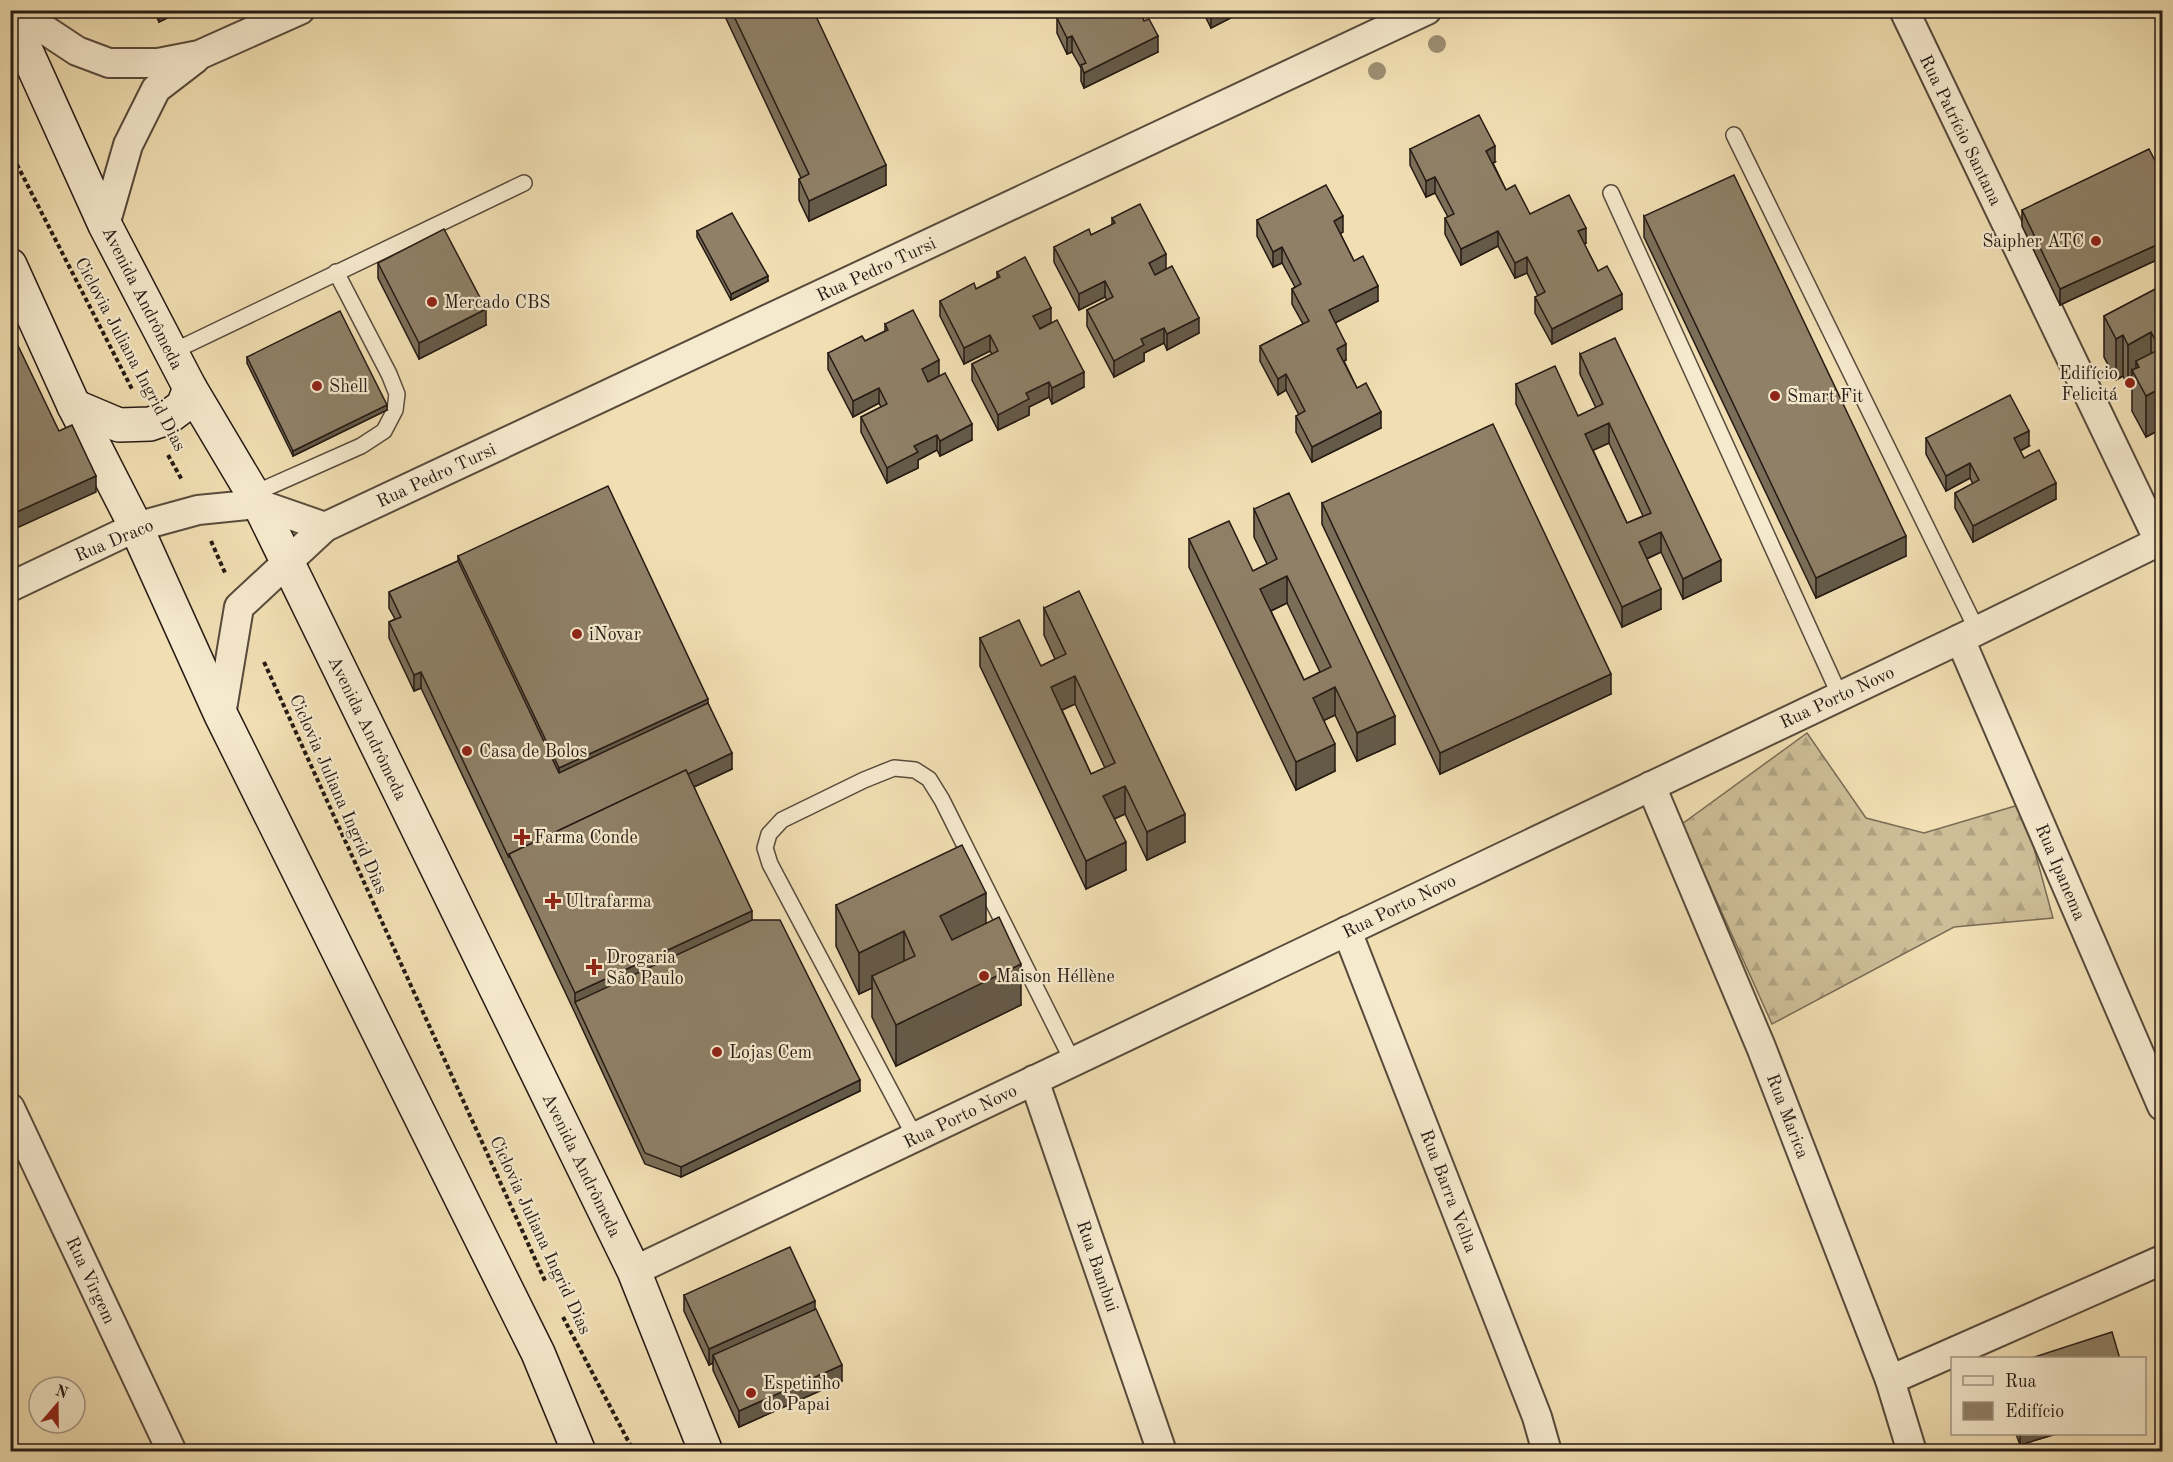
<svg xmlns="http://www.w3.org/2000/svg" width="2173" height="1462" font-family="'Old Standard TT',serif">
  <style>
    .forest { fill: url(#forest-firs); stroke: #7a6c56; stroke-width: 1.5 }
    .lines { fill: none; stroke-linecap: round; stroke-linejoin: round }
    .lane-casing { stroke: #584b3c; stroke-width: 18 }
    .street-casing { stroke: #584b3c; stroke-width: 32 }
    .secondary-casing { stroke: #251a14; stroke-width: 36 }
    .path { stroke: #251a14; stroke-width: 4; stroke-dasharray: 4.5 3; stroke-linecap: butt }
    .lane { stroke: #f6eace; stroke-width: 15 }
    .street { stroke: #f6eace; stroke-width: 28 }
    .secondary { stroke: #f6eace; stroke-width: 33 }
    .tree { fill: #9d8e72 }
    .wall { fill: #7b6e59; stroke: #251a14; stroke-width: 1.5; fill-rule: evenodd }
    .shaded-wall { fill: #645a48; stroke: #251a14; stroke-width: 1.5 }
    .building { fill: #8f8067; stroke: #251a14; stroke-width: 1.5; fill-rule: evenodd }
    .poi-dot { fill: #8f2418; stroke: #f6eace; stroke-width: 2 }
    .labels { text-anchor: middle; stroke-width: 4.5; stroke-linejoin: round; paint-order: stroke }
    .street-label { font-size: 18px; fill: #251a14; stroke: #f6eace }
    .poi-label { font-size: 18px; fill: #251a14; stroke: #f6eace; text-anchor: start }
  </style>
  <defs>
    <pattern id="forest-firs" width="22" height="20" patternUnits="userSpaceOnUse" patternTransform="scale(1.5)"><rect width="22" height="20" fill="#cebe98"/><path d="M5 1l3.5 6h-7zM16 11l3.5 6h-7z" fill="#b1a382"/></pattern>
  </defs>
  <rect width="100%" height="100%" fill="#f1dfb3"/>
  <filter id="stains"><feTurbulence type="fractalNoise" baseFrequency=".00333" numOctaves="4"/><feColorMatrix values="0 0 0 0 .2 0 0 0 0 .09 0 0 0 0 .02 0 0 0 .5 -.17"/></filter>
  <radialGradient id="worn" r=".72"><stop offset=".6" stop-color="#630" stop-opacity="0"/><stop offset="1" stop-color="#630" stop-opacity=".3"/></radialGradient>
  <path class="forest" d="M1807,733L1866,818L1924,833L2022,804L2053,918L1954,927L1772,1024L1682,824Z"/>
  <g class="lines">
    <g class="lane-casing">
      <g id="lane">
        <path d="M1734,135L1977,630"/>
        <path d="M1611,193L1840,696"/>
        <path d="M172,352L524,183"/>
        <path d="M253,494L361,446L384,431L395,410L397,394L389,374L336,272"/>
        <path d="M915,1137L770,864L765,848L769,834L782,820L864,780L894,768L915,770L929,779L942,800L1073,1062"/>
      </g>
    </g>
    <g class="street-casing">
      <g id="street">
        <path d="M15,10L77,51L109,63H158L199,55L300,10"/>
        <path d="M1904,10L2159,541"/>
        <path d="M105,225L128,145L156,89L195,59"/>
        <path d="M10,587L136,527L198,510L259,504L325,527"/>
        <path d="M1960,639L2162,1106"/>
        <path d="M221,715L239,607L325,527L1427,10"/>
        <path d="M1651,786L1761,1047L1890,1380L1912,1452"/>
        <path d="M1347,931L1537,1417L1547,1452"/>
        <path d="M1034,1080L1162,1452"/>
        <path d="M10,1108L172,1452"/>
        <path d="M634,1271L1960,639L2162,540"/>
        <path d="M1890,1380L2162,1260"/>
      </g>
    </g>
    <g class="secondary-casing">
      <g id="secondary">
        <path d="M10,15L105,225L190,388L259,504L634,1271L706,1452"/>
        <path d="M10,265L74,406L136,527L221,715L538,1353L579,1452"/>
        <path d="M74,406L119,425L150,424L167,418L183,406L190,388"/>
      </g>
    </g>
    <g class="path">
      <path d="M10,151L133,391"/>
      <path d="M168,455L182,480"/>
      <path d="M211,541L226,575"/>
      <path d="M264,662L546,1283"/>
      <path d="M563,1317L634,1452"/>
    </g>
    <use href="#lane" class="lane"/>
    <use href="#street" class="street"/>
    <use href="#secondary" class="secondary"/>
  </g>
  <g class="tree">
    <circle cx="1437" cy="44" r="9"/>
    <circle cx="1377" cy="71" r="9"/>
  </g>
  <g class="wall">
    <path d="M153,10H183L159,22Z"/>
    <path d="M722,10H813L886,185L809,221L799,200V179L801,178Z"/>
    <path d="M1053,10H1139L1158,52L1084,88L1081,81V68L1072,52L1067,54L1057,33V19Z"/>
    <path d="M1204,10H1246L1211,28L1204,14Z"/>
    <path d="M1410,149L1495,162L1493,163L1506,190L1530,214L1586,243L1584,244L1598,271L1622,309L1552,344L1535,313V297L1538,296L1527,273L1515,278L1498,246L1461,265L1445,234V218L1448,217L1435,193L1426,197L1410,165Z"/>
    <path d="M2163,176V257L2060,305L2022,226V210Z"/>
    <path d="M1644,216L1906,556L1816,598L1644,237Z"/>
    <path d="M1112,218L1166,269L1199,333L1167,350L1164,343L1144,353V361L1114,377L1087,326V310L1107,300L1105,297L1079,310L1054,262V247L1091,235L1112,225Z"/>
    <path d="M1257,220L1343,232L1340,233L1354,261L1378,301L1335,323L1346,360L1344,361L1357,388L1381,428L1312,462L1296,432V416L1299,415L1286,390L1278,395L1260,361V346L1303,324L1292,304V289L1295,287L1282,263L1273,267L1257,236Z"/>
    <path d="M697,231L768,281L731,300L697,237Z"/>
    <path d="M378,263L486,325L419,359L378,278Z"/>
    <path d="M997,272L1051,323L1084,387L1052,404L1049,397L1029,407V415L998,430L972,380V364L992,354L990,351L964,364L940,316V301L976,289L997,278Z"/>
    <path d="M2163,285V428L2146,437L2132,411V383L2128,386L2123,376L2116,380L2104,357V316Z"/>
    <path d="M885,324L939,376L972,440L940,456L937,450L918,460V468L887,483L861,432V417L881,407L879,403L853,417L828,369V353L865,341L885,331Z"/>
    <path d="M1580,354L1721,581L1683,599L1661,552L1647,559L1661,609L1622,627L1516,404V384L1578,416L1596,408L1580,374ZM1609,443L1643,516L1627,523L1593,450Z"/>
    <path d="M247,357L387,410L293,456L247,363Z"/>
    <path d="M1926,438L2029,446L2020,451L2024,458L2056,499L1973,542L1955,508V493L1973,484L1970,478L1946,491L1926,454Z"/>
    <path d="M1322,503L1611,694L1440,774L1322,524Z"/>
    <path d="M1254,509L1395,744L1357,761L1335,715L1324,720L1335,771L1296,790L1189,567V539L1253,571L1267,564L1254,537ZM1287,603L1320,672L1304,680L1271,611Z"/>
    <path d="M458,556L708,703L732,769L694,787L752,920L860,1091L681,1177L645,1164L575,1013L421,688L414,691L389,638V622L395,619L389,608V592L458,561Z"/>
    <path d="M1044,608L1185,842L1147,860L1125,814L1114,819L1126,870L1086,889L980,666V638L1041,666L1055,659L1044,635ZM1075,704L1105,768L1091,774L1062,710Z"/>
    <path d="M836,905L986,923L1021,1005L896,1066L872,1017V988L859,994L836,946Z"/>
    <path d="M684,1295L815,1309L842,1381L739,1427L713,1370V1363L709,1365L684,1311Z"/>
    <path d="M2016,1434H2056L2020,1445Z"/>
  </g>
  <g class="shaded-wall">
    <path d="M159,10H183L159,22Z"/>
    <path d="M1215,10H1246L1211,28V12Z"/>
    <path d="M1072,36V52L1067,54V38Z"/>
    <path d="M1158,36V52L1084,88V73Z"/>
    <path d="M1495,146V162L1486,167V151Z"/>
    <path d="M886,165V185L809,221V201Z"/>
    <path d="M1435,177V193L1426,197V181Z"/>
    <path d="M1343,216V232L1334,237V221Z"/>
    <path d="M1586,228V243L1578,247V231Z"/>
    <path d="M1498,231V246L1461,265V249Z"/>
    <path d="M2163,242V257L2060,305V289Z"/>
    <path d="M1282,247V263L1273,267V252Z"/>
    <path d="M1166,254V269L1149,279V263Z"/>
    <path d="M1527,257V273L1515,278V263Z"/>
    <path d="M768,276V281L731,300V294Z"/>
    <path d="M1105,281V297L1079,310V294Z"/>
    <path d="M1378,286V301L1329,326V310Z"/>
    <path d="M1622,294V309L1552,344V329Z"/>
    <path d="M1051,308V323L1033,332V316Z"/>
    <path d="M486,309V325L419,359V343Z"/>
    <path d="M1199,318V333L1167,350V334Z"/>
    <path d="M1164,328V343L1144,353V361L1114,377V361L1141,339Z"/>
    <path d="M2151,332V373L2139,367L2136,361V376L2132,370V383L2128,386V345Z"/>
    <path d="M990,335V351L964,364V348Z"/>
    <path d="M2123,335V376L2116,380V339Z"/>
    <path d="M1346,344V360L1337,364V349Z"/>
    <path d="M939,360V376L922,385V369Z"/>
    <path d="M1084,372V387L1052,404V388Z"/>
    <path d="M1286,374V390L1278,395V379Z"/>
    <path d="M1049,382V397L1029,407V415L998,430V415L1026,393Z"/>
    <path d="M2163,387V428L2146,437V396Z"/>
    <path d="M879,388V403L853,417V401Z"/>
    <path d="M387,405V410L293,456V451Z"/>
    <path d="M1381,412V428L1312,462V447Z"/>
    <path d="M1609,423V443L1585,454V434Z"/>
    <path d="M972,424V440L940,456V441Z"/>
    <path d="M2029,431V446L2014,454V438Z"/>
    <path d="M937,435V450L918,460V468L887,483V468L914,446Z"/>
    <path d="M1970,463V478L1946,491V476Z"/>
    <path d="M96,476V492L10,531V515Z"/>
    <path d="M2056,483V499L1973,542V526Z"/>
    <path d="M1661,532V552L1639,562V542Z"/>
    <path d="M1906,536V556L1816,598V578Z"/>
    <path d="M1721,560V581L1683,599V579Z"/>
    <path d="M1287,576V603L1260,616V589Z"/>
    <path d="M1661,589V609L1622,627V607Z"/>
    <path d="M421,672V688L414,691V675Z"/>
    <path d="M1611,674V694L1440,774V753Z"/>
    <path d="M1075,676V704L1051,715V687Z"/>
    <path d="M1335,687V715L1313,726V698Z"/>
    <path d="M708,699V719L559,788V768Z"/>
    <path d="M1395,716V744L1357,761V733Z"/>
    <path d="M1335,744V771L1296,790V762Z"/>
    <path d="M732,753V769L517,870L511,857Z"/>
    <path d="M1125,786V814L1103,824V796Z"/>
    <path d="M1185,814V842L1147,860V832Z"/>
    <path d="M1126,842V870L1086,889V861Z"/>
    <path d="M986,893V934L940,957V916Z"/>
    <path d="M752,911V931L575,1002V993Z"/>
    <path d="M904,931V972L872,976V988L859,994V953Z"/>
    <path d="M1021,964V1005L896,1066V1025Z"/>
    <path d="M860,1080V1091L681,1177V1167Z"/>
    <path d="M815,1301V1317L713,1355V1363L709,1365V1349Z"/>
    <path d="M842,1365V1381L739,1427V1411Z"/>
    <path d="M2020,1434H2056L2020,1445Z"/>
  </g>
  <g class="building">
    <path d="M731,10H813L886,165L809,201L799,179L809,174Z"/>
    <path d="M1061,10H1139L1144,21L1149,19L1158,36L1084,73L1081,65L1086,63L1072,36L1067,38L1057,18L1063,15Z"/>
    <path d="M1479,115L1495,146L1486,151L1506,190L1515,185L1530,214L1569,195L1586,228L1578,231L1598,271L1607,266L1622,294L1552,329L1535,297L1545,292L1527,257L1515,263L1498,231L1461,249L1445,218L1454,214L1435,177L1426,181L1410,149Z"/>
    <path d="M2149,149L2163,176V242L2060,289L2022,210Z"/>
    <path d="M1734,175L1906,536L1816,578L1644,216Z"/>
    <path d="M1326,185L1343,216L1334,221L1354,261L1363,256L1378,286L1329,310L1346,344L1337,349L1357,388L1366,383L1381,412L1312,447L1296,416L1305,411L1286,374L1278,379L1260,346L1309,321L1292,289L1301,284L1282,247L1273,252L1257,220Z"/>
    <path d="M1140,204L1166,254L1149,263L1155,275L1172,266L1199,318L1167,334L1164,328L1141,339L1144,345L1114,361L1087,310L1113,297L1105,281L1079,294L1054,247L1089,229L1091,235L1115,223L1112,218Z"/>
    <path d="M732,213L768,276L731,294L697,231Z"/>
    <path d="M444,229L486,309L419,343L378,263Z"/>
    <path d="M1025,257L1051,308L1033,316L1040,329L1057,320L1084,372L1052,388L1049,382L1026,393L1029,399L998,415L972,364L998,351L990,335L964,348L940,301L974,283L976,289L1000,277L997,272Z"/>
    <path d="M2163,285V387L2146,396L2132,370L2139,367L2136,361L2160,349L2151,332L2128,345L2123,335L2116,339L2104,316Z"/>
    <path d="M913,310L939,360L922,369L928,382L945,373L972,424L940,441L937,435L914,446L918,452L887,468L861,417L887,404L879,388L853,401L828,353L862,336L865,341L888,330L885,324Z"/>
    <path d="M340,311L387,405L293,451L247,357Z"/>
    <path d="M10,329L59,431L72,425L96,476L10,515Z"/>
    <path d="M1615,338L1721,560L1683,579L1661,532L1639,542L1661,589L1622,607L1516,384L1555,366L1578,416L1603,404L1580,354ZM1609,423L1651,513L1627,523L1585,434Z"/>
    <path d="M2010,395L2029,431L2014,438L2024,458L2039,450L2056,483L1973,526L1955,493L1979,480L1970,463L1946,476L1926,438Z"/>
    <path d="M1493,424L1611,674L1440,753L1322,503Z"/>
    <path d="M608,486L708,699L559,768L458,556Z"/>
    <path d="M1289,493L1395,716L1357,733L1335,687L1313,698L1335,744L1296,762L1189,539L1229,521L1253,571L1277,559L1254,509ZM1287,576L1331,667L1304,680L1260,589Z"/>
    <path d="M458,561L559,773L708,703L732,753L688,774L686,770L509,854V858L421,672L414,675L389,622L401,617L389,592Z"/>
    <path d="M1079,591L1185,814L1147,832L1125,786L1103,796L1126,842L1086,861L980,638L1019,620L1041,666L1066,654L1044,608ZM1075,676L1115,763L1091,774L1051,687Z"/>
    <path d="M686,770L752,911L575,993L509,854Z"/>
    <path d="M962,845L986,893L940,916L952,940L999,917L1021,964L896,1025L872,976L915,956L904,931L859,953L836,905Z"/>
    <path d="M752,920H780L860,1080L681,1167L645,1153L575,1002Z"/>
    <path d="M790,1247L815,1301L709,1349L684,1295Z"/>
    <path d="M816,1309L842,1365L739,1411L713,1355Z"/>
    <path d="M2112,1332L2120,1359H2028Z"/>
  </g>
  <g class="poi-dot">
    <circle cx="2096" cy="241" r="6"/>
    <circle cx="432" cy="302" r="6"/>
    <circle cx="2130" cy="383" r="6"/>
    <circle cx="317" cy="386" r="6"/>
    <circle cx="1775" cy="396" r="6"/>
    <circle cx="577" cy="634" r="6"/>
    <circle cx="467" cy="751" r="6"/>
    <path d="M519 828h6v6h6v6h-6v6h-6v-6h-6v-6h6z"/>
    <path d="M550 892h6v6h6v6h-6v6h-6v-6h-6v-6h6z"/>
    <path d="M591 958h6v6h6v6h-6v6h-6v-6h-6v-6h6z"/>
    <circle cx="984" cy="976" r="6"/>
    <circle cx="717" cy="1052" r="6"/>
    <circle cx="751" cy="1393" r="6"/>
  </g>
  <g class="labels">
    <g class="street-label">
      <text transform="translate(1961 130) rotate(64)" y="6">Rua Patrício Santana</text>
      <text transform="translate(876 269) rotate(-25)" y="6">Rua Pedro Tursi</text>
      <text transform="translate(143 298) rotate(63)" y="6">Avenida Andrômeda</text>
      <text transform="translate(131 354) rotate(62)" y="6">Ciclovia Juliana Ingrid Dias</text>
      <text transform="translate(436 475) rotate(-25)" y="6">Rua Pedro Tursi</text>
      <text transform="translate(114 540) rotate(-23)" y="6">Rua Draco</text>
      <text transform="translate(1837 697) rotate(-25)" y="6">Rua Porto Novo</text>
      <text transform="translate(368 728) rotate(64)" y="6">Avenida Andrômeda</text>
      <text transform="translate(339 794) rotate(66)" y="6">Ciclovia Juliana Ingrid Dias</text>
      <text transform="translate(2061 872) rotate(67)" y="6">Rua Ipanema</text>
      <text transform="translate(1399 906) rotate(-26)" y="6">Rua Porto Novo</text>
      <text transform="translate(960 1116) rotate(-26)" y="6">Rua Porto Novo</text>
      <text transform="translate(1788 1116) rotate(69)" y="6">Rua Marica</text>
      <text transform="translate(582 1165) rotate(64)" y="6">Avenida Andrômeda</text>
      <text transform="translate(1449 1191) rotate(69)" y="6">Rua Barra Velha</text>
      <text transform="translate(541 1235) rotate(65)" y="6">Ciclovia Juliana Ingrid Dias</text>
      <text transform="translate(1098 1266) rotate(71)" y="6">Rua Bambui</text>
      <text transform="translate(91 1280) rotate(65)" y="6">Rua Virgem</text>
    </g>
    <g class="poi-label">
      <text x="2084" y="247" text-anchor="end">Saipher ATC</text>
      <text x="444" y="308">Mercado CBS</text>
      <text x="2118" y="379" text-anchor="end">Edifício<tspan x="2118" dy="21">Felicitá</tspan></text>
      <text x="329" y="392">Shell</text>
      <text x="1787" y="402">Smart Fit</text>
      <text x="589" y="640">iNovar</text>
      <text x="479" y="757">Casa de Bolos</text>
      <text x="534" y="843">Farma Conde</text>
      <text x="565" y="907">Ultrafarma</text>
      <text x="606" y="963">Drogaria<tspan x="606" dy="21">São Paulo</tspan></text>
      <text x="996" y="982">Maison Héllène</text>
      <text x="729" y="1058">Lojas Cem</text>
      <text x="763" y="1389">Espetinho<tspan x="763" dy="21">do Papai</tspan></text>
    </g>
  </g>
  <rect width="2173" height="1462" fill="none" stroke="#f1dfb3" stroke-width="36"/>
  <rect x="12" y="12" width="2149" height="1438" fill="none" stroke="#251a14" stroke-width="3"/>
  <rect x="18" y="18" width="2137" height="1426" fill="none" stroke="#251a14" stroke-width="1.5"/>
  <rect x="1951" y="1357" width="195" height="78" fill="#f6eace" stroke="#a29784" stroke-width="1.5"/>
  <rect x="1963" y="1376" width="30" height="9" fill="#f6eace" stroke="#a29784" stroke-width="1.5"/>
  <text x="2005" y="1387" font-size="18" fill="#251a14">Rua</text>
  <rect x="1963" y="1402" width="30" height="18" fill="#8f8067" stroke="#a29784" stroke-width="1.5"/>
  <text x="2005" y="1417" font-size="18" fill="#251a14">Edifício</text>
  <g transform="translate(57 1405) rotate(20)"><circle r="28" fill="#f6eace" stroke="#a29784" stroke-width="1.5"/>
  <path d="M0-4.5L10 22L0 15L-10 22Z" fill="#8f2418"/>
  <text y="-9" font-size="16" font-weight="bold" text-anchor="middle" fill="#251a14">N</text>
  </g>
  <rect width="100%" height="100%" filter="url(#stains)"/>
  <rect width="100%" height="100%" fill="url(#worn)"/>
</svg>
